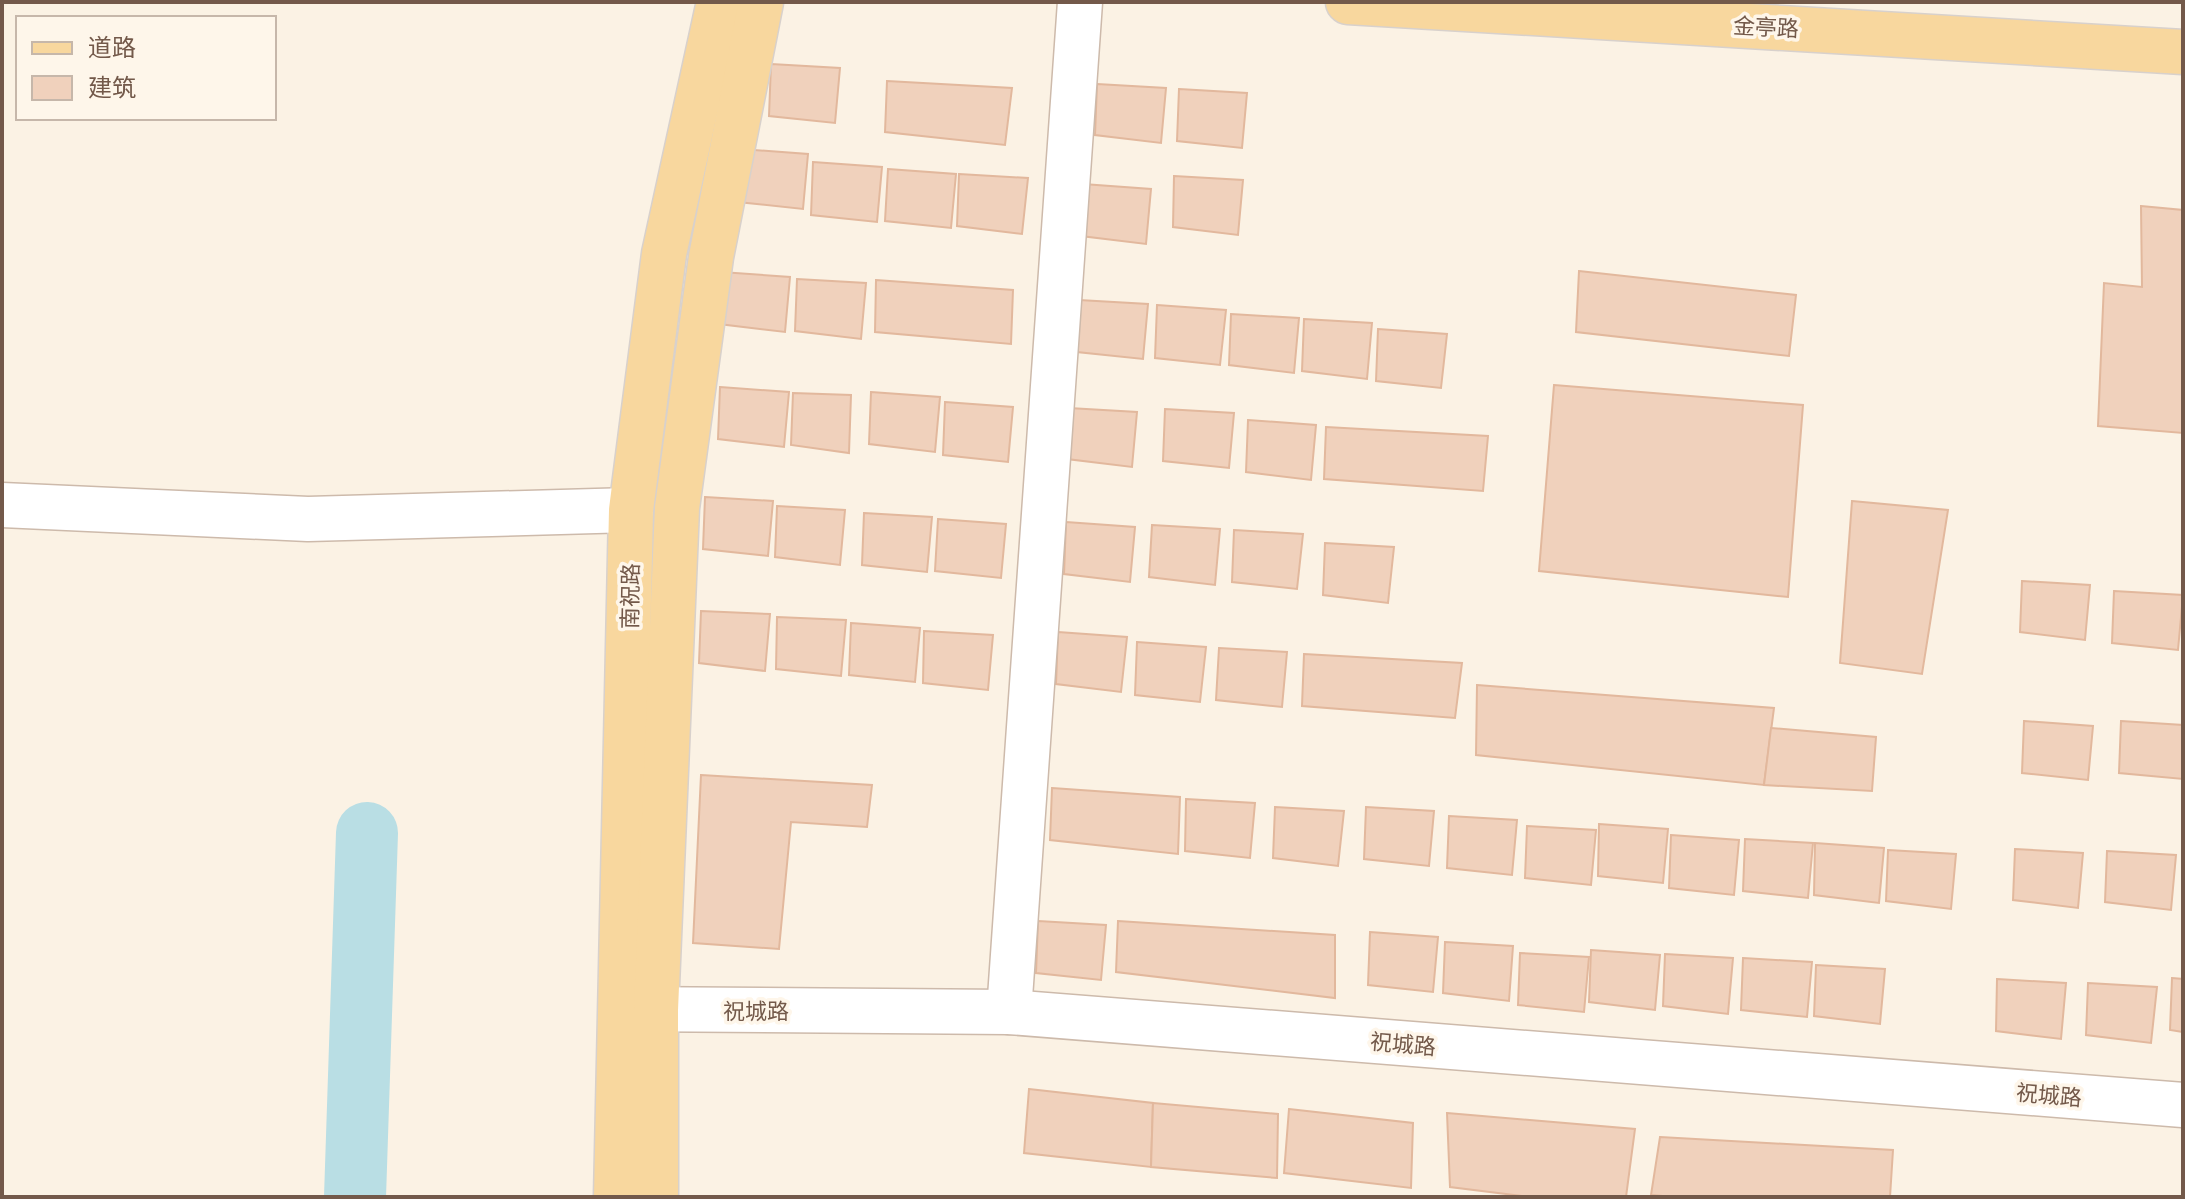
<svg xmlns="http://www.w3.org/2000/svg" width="2185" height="1199" font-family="'Titillium Web','Noto Sans SC',sans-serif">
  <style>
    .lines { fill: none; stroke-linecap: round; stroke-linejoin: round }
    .river { stroke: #b9dee4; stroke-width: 62 }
    .building { fill: #f0d1bc; stroke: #e2b89d; stroke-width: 2 }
    .minor-casing { stroke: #cdbaab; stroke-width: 47 }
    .major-casing { stroke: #d8d1cc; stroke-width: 47 }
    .minor { stroke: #fff; stroke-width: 44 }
    .major { stroke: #f8d79e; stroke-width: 44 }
    .labels { text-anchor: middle; stroke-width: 7; stroke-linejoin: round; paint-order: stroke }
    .street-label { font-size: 22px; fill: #73594a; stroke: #fef6ea }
  </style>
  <rect width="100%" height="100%" fill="#fbf2e4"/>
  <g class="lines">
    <path class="river" d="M355,1197L367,833"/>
  </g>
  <g class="building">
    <path d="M771,64L840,68L835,123L769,116Z"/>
    <path d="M887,81L1012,88L1005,145L885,132Z"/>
    <path d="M1097,84L1166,88L1161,143L1095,135Z"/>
    <path d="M1179,89L1247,93L1242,148L1177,141Z"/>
    <path d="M740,149L808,154L803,209L738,202Z"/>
    <path d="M813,162L882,167L877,222L811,215Z"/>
    <path d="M888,169L956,174L951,228L885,221Z"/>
    <path d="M959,174L1028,178L1022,234L957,226Z"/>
    <path d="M1174,176L1243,180L1238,235L1173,227Z"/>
    <path d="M1083,184L1151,189L1146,244L1081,236Z"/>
    <path d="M2141,206L2183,210V433L2098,426L2104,283L2142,287Z"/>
    <path d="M1579,271L1796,295L1789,356L1576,332Z"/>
    <path d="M721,272L790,277L785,332L719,324Z"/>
    <path d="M797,279L866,283L861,339L795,331Z"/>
    <path d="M876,280L1013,290L1011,344L875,332Z"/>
    <path d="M1079,300L1148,304L1143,359L1077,352Z"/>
    <path d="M1157,305L1226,310L1220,365L1155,358Z"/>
    <path d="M1231,314L1299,318L1294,373L1229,365Z"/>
    <path d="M1304,319L1372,323L1367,379L1302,371Z"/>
    <path d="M1378,329L1447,334L1441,388L1376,381Z"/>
    <path d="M1554,385L1803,405L1788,597L1539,571Z"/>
    <path d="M720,387L789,392L784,447L718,439Z"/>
    <path d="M871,392L940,397L935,452L869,444Z"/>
    <path d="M793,393L851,395L849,453L791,445Z"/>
    <path d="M945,402L1013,407L1008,462L943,455Z"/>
    <path d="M1069,408L1137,412L1132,467L1067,459Z"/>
    <path d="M1165,409L1234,413L1229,468L1163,461Z"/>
    <path d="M1248,420L1316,425L1311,480L1246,472Z"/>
    <path d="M1326,427L1488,436L1483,491L1324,479Z"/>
    <path d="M705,497L773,501L768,556L703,549Z"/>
    <path d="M1852,501L1948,510L1922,674L1840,663Z"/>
    <path d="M777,506L845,510L840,565L775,557Z"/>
    <path d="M864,513L932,517L927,572L862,565Z"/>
    <path d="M938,519L1006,524L1001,578L935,571Z"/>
    <path d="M1066,522L1135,527L1130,582L1064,574Z"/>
    <path d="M1152,525L1220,529L1215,585L1149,577Z"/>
    <path d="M1234,530L1303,534L1297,589L1232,582Z"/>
    <path d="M1325,543L1394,547L1388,603L1323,595Z"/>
    <path d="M2022,581L2090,585L2085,640L2020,632Z"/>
    <path d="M2114,591L2183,595L2178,650L2112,643Z"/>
    <path d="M701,611L770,614L765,671L699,663Z"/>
    <path d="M777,617L846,620L841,676L776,669Z"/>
    <path d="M851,623L920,628L915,682L849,675Z"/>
    <path d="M924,631L993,635L988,690L923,683Z"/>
    <path d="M1058,632L1127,637L1121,692L1056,684Z"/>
    <path d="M1137,642L1206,647L1200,702L1135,695Z"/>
    <path d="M1219,648L1287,652L1282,707L1216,700Z"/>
    <path d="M1304,654L1462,663L1455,718L1302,706Z"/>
    <path d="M1477,685L1774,708L1764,785L1476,755Z"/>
    <path d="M2024,721L2093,726L2088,780L2022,773Z"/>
    <path d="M2121,721L2183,725V779L2119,773Z"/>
    <path d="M1771,728L1876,737L1872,791L1764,785Z"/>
    <path d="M701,775L872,785L867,827L791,822L779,949L693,943Z"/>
    <path d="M1052,788L1180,797L1178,854L1050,840Z"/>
    <path d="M1186,799L1255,803L1250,858L1185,851Z"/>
    <path d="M1275,807L1344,811L1338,866L1273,858Z"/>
    <path d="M1366,807L1434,811L1429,866L1364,859Z"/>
    <path d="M1449,816L1517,820L1512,875L1447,868Z"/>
    <path d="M1599,824L1668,829L1663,883L1598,876Z"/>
    <path d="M1527,826L1596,830L1591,885L1525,878Z"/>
    <path d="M1671,835L1739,840L1734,895L1669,888Z"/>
    <path d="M1745,839L1813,843L1808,898L1743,891Z"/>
    <path d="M1815,843L1884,848L1879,903L1814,895Z"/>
    <path d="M2015,849L2083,853L2078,908L2013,900Z"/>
    <path d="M1888,850L1956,854L1951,909L1886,901Z"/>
    <path d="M2107,851L2176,855L2171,910L2105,902Z"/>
    <path d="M1038,921L1106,925L1101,980L1036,973Z"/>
    <path d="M1118,921L1335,935V998L1116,972Z"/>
    <path d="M1370,932L1438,937L1433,992L1368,985Z"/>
    <path d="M1445,942L1513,946L1509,1001L1443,993Z"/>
    <path d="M1591,950L1660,955L1655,1010L1589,1002Z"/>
    <path d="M1520,953L1589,957L1584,1012L1518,1005Z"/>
    <path d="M1665,954L1733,958L1728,1014L1663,1006Z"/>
    <path d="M1743,958L1812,962L1807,1017L1741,1010Z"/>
    <path d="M1816,965L1885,969L1880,1024L1814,1016Z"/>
    <path d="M2172,978L2183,979V1032L2170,1030Z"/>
    <path d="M1997,979L2066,983L2061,1039L1996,1031Z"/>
    <path d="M2088,983L2157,987L2151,1043L2086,1035Z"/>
    <path d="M1029,1089L1153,1103L1151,1167L1024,1153Z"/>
    <path d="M1153,1103L1278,1114L1277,1178L1151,1167Z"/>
    <path d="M1289,1109L1413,1123L1411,1188L1284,1173Z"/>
    <path d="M1447,1113L1635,1129L1626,1197H1530L1450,1187Z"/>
    <path d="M1660,1137L1893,1150L1890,1197H1674L1651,1195Z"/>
  </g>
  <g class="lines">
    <g class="minor-casing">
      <g id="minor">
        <path d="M2,505L308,519L631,510"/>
        <path d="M622,1009L1009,1012L2183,1105"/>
        <path d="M1009,1012L1080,2"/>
      </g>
    </g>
    <g class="major-casing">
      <g id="major">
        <path d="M1348,2L2183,52"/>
        <path d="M616,1197L631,510L664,254L719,2"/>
        <path d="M656,1197V1010L677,508L711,257L761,2"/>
      </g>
    </g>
    <use href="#minor" class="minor"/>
    <use href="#major" class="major"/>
  </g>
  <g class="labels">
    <g class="street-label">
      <text transform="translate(1766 27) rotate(3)" y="8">金亭路</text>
      <text transform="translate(630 596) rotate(-89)" y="8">南祝路</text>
      <text x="756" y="1019">祝城路</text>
      <text transform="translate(1403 1044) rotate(5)" y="8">祝城路</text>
      <text transform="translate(2049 1095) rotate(5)" y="8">祝城路</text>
    </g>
  </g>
  <rect width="2185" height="1199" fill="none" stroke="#73594a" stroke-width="8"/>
  <rect x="16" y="16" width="260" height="104" fill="#fef6ea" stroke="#c6b7aa" stroke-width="2"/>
  <rect x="32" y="42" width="40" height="12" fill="#f8d79e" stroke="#c6b7aa" stroke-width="2"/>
  <text x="88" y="56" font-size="24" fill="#73594a">道路</text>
  <rect x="32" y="76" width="40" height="24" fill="#f0d1bc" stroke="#c6b7aa" stroke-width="2"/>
  <text x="88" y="96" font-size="24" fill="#73594a">建筑</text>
</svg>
